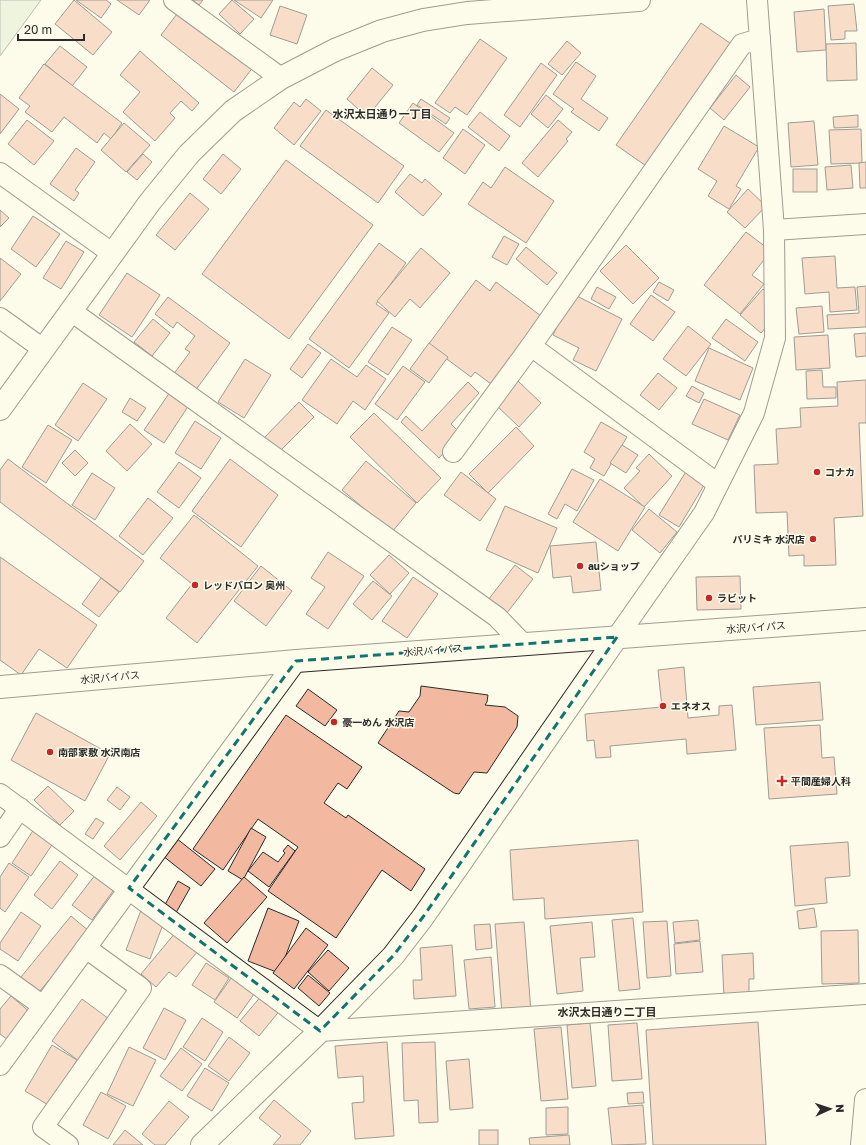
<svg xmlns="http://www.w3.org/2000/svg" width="866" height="1145" font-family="'Golos Text','Noto Sans JP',sans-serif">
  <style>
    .green { fill: #deebd1; stroke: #74746e }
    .building { fill: #f2b8a0; stroke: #2b2b2b }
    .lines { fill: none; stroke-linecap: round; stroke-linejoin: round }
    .minor-casing { stroke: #2b2b2b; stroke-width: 22 }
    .tertiary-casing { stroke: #2b2b2b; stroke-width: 24 }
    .trunk-casing { stroke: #2b2b2b; stroke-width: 24 }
    .minor { stroke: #fdfbea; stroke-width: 20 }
    .tertiary { stroke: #fdfbea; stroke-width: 22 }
    .trunk { stroke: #fdfbea; stroke-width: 22 }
    .marked { fill: none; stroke: #0f766e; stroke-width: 3; stroke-dasharray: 8 5; stroke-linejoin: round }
    .poi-dot { fill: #c62828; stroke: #fdfbea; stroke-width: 1.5 }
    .labels { text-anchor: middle; stroke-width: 3; stroke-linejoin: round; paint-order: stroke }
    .poi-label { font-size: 10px; font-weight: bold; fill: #2b2b2b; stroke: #fdfbea; text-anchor: start }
    .street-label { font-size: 10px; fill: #2b2b2b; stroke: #fdfbea }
    .neighbourhood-label { font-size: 11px; font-weight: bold; fill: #2b2b2b; stroke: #fdfbea }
  </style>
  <rect width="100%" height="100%" fill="#fdfbea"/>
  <path class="green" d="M0,0H41L0,56Z"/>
  <g class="building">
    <path d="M74,0L112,32L93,55L55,24Z"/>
    <path d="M76,0H106L111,4L101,18Z"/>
    <path d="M117,0H150L139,15Z"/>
    <path d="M193,0H203L199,5Z"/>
    <path d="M232,0L254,19L240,34L219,14Z"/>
    <path d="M234,0H273L261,18Z"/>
    <path d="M854,4L857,31H845V39L831,40L828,6Z"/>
    <path d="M280,6L307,15L297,44L270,35Z"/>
    <path d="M824,9L826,50L797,52L794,12Z"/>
    <path d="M180,10L254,66L234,92L161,35Z"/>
    <path d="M701,23L737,48L652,170L616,145Z"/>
    <path d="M480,39L507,58L467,115L455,107L450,113L435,103Z"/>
    <path d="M567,41L581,53L562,75L548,64Z"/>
    <path d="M856,43L857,80L827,81L826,44Z"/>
    <path d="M60,46L87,67L72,86L45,64Z"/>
    <path d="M140,51L199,103L192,111L181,101L170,113L175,118L155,141L123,112L140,92L120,75Z"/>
    <path d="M576,62L596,76L581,99L608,118L599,131L571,112L574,109L553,94Z"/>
    <path d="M541,63L557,75L520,127L504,115Z"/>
    <path d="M44,64L122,123L111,139L104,133L97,143L64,117L52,132L25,112L30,106L19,98Z"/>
    <path d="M372,68L393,85L367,117L347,99Z"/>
    <path d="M736,75L750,87L724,120L710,108Z"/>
    <path d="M0,94L19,109L0,134Z"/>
    <path d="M546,95L563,109L548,128L531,114Z"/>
    <path d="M306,99L321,111L294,145L274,128L294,102L300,107Z"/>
    <path d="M421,99L450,118L446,124L417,105Z"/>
    <path d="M413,103L454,133L439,152L399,123Z"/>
    <path d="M326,110L404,166L378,203L300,146Z"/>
    <path d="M480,112L510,136L499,151L468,127Z"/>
    <path d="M858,115V127L834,128L833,117Z"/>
    <path d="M27,120L54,141L34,165L8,144Z"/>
    <path d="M558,120L572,132L566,139L568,141L538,177L522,163Z"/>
    <path d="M814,121L818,165L791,167L788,123Z"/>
    <path d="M124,123L150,145L126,172L101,150Z"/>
    <path d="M724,126L759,147L736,186L741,189L729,209L708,196L717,181L698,169Z"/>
    <path d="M463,129L485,145L465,174L443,158Z"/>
    <path d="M861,129L862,163L831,164L829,130Z"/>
    <path d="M76,148L95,162L75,190L79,193L74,201L50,184Z"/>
    <path d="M143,154L152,162L137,180L127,172Z"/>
    <path d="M223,154L241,169L221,194L203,179Z"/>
    <path d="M286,160L373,225L289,339L202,274Z"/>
    <path d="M866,162V188H860L859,163Z"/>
    <path d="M851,165L853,188L827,190L825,167Z"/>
    <path d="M505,167L554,201L526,243L468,204L483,182L491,188Z"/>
    <rect x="793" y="169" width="24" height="23"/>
    <path d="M410,174L422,183L425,179L442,194L423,216L395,192Z"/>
    <path d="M748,189L766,206L745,228L727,212Z"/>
    <path d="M190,193L209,209L175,250L156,235Z"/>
    <path d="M0,210L9,218L0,227Z"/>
    <path d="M33,216L60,234L36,267L11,249Z"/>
    <path d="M746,232L771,251L752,275L764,284L740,314L704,285Z"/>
    <path d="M504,236L519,244L507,265L492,257Z"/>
    <path d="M66,241L84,252L61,289L43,278Z"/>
    <path d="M379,243L406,263L376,304L389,313L349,368L309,339Z"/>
    <path d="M626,245L659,278L633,304L600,271Z"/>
    <path d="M526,247L557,273L547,285L516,259Z"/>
    <path d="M421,248L450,273L420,308L410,299L395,317L377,301Z"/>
    <path d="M835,256L837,288L855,287L857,310L830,312L829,292L805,294L802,258Z"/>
    <path d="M0,258L21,274L0,301Z"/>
    <path d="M127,273L160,295L132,337L99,315Z"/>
    <path d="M476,280L490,291L496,282L549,322L499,390L475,372L471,377L428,345Z"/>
    <path d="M659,282L674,290L668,301L653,292Z"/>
    <path d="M866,286V327L828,329L827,315L859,313L857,287Z"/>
    <path d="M597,287L616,297L609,309L591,299Z"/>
    <path d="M763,289L775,300L773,319L761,333L740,315Z"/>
    <path d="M573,294L622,319L596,371L573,360L579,348L553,335Z"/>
    <path d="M651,295L675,312L653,341L630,324Z"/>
    <path d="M168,297L230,343L195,391L173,375L190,352L185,349L195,336L177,322L173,328L155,314Z"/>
    <path d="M822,306L824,332L799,334L796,308Z"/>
    <path d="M153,319L170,333L152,356L134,342Z"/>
    <path d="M726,319L758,342L745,361L712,338Z"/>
    <path d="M688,326L711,344L686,376L663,359Z"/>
    <path d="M392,327L412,340L388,375L368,362Z"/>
    <path d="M866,333V356L856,357L854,334Z"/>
    <path d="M828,335L830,368L796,370L794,337Z"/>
    <path d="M429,343L448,357L429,383L410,369Z"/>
    <path d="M308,344L321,353L302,378L290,369Z"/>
    <path d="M709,348L753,368L740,400L695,381Z"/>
    <path d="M245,359L271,375L244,418L218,402Z"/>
    <path d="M331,359L357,377L366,365L386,379L365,410L353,401L337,424L302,400Z"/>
    <path d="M403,366L425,382L397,420L375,404Z"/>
    <path d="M822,370L823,387H836V398L807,399L806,371Z"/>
    <path d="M658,373L677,388L659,410L640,395Z"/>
    <path d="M866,380V423H859L863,516L834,518L836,565L804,566V555L789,556L787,512L756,513L754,465L778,464L776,429L801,427L800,408L838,406L837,382Z"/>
    <path d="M518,381L541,403L519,427L495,404Z"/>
    <path d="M468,382L479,393L451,424L461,434L439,458L401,422L406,416L422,431Z"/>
    <path d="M83,383L107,399L78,441L55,425Z"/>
    <path d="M692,386L704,393L699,403L686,396Z"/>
    <path d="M170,392L189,405L164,443L144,430Z"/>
    <path d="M130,398L146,408L137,421L122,412Z"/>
    <path d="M704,399L740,415L728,440L692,424Z"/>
    <path d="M299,402L314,417L278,453L263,439Z"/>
    <path d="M374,413L441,478L417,503L350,437Z"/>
    <path d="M195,421L221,438L201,469L175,453Z"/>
    <path d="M601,422L627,437L604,476L590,468L595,459L584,452Z"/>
    <path d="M130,424L152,444L127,471L106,451Z"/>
    <path d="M48,425L72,440L46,483L22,467Z"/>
    <path d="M516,427L534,446L488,493L469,474Z"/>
    <path d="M622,445L638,455L626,473L610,463Z"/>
    <path d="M75,450L88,463L75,476L62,463Z"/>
    <path d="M649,454L672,476L644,507L624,488L640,471L636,468Z"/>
    <path d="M8,459L144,561L120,592L0,502V470Z"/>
    <path d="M230,459L278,495L241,547L192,511Z"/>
    <path d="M366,461L416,503L392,532L342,490Z"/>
    <path d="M179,462L201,478L179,508L157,492Z"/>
    <path d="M572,469L594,480L577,511L565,504L557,519L548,514Z"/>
    <path d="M687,470L706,482L679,527L659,515Z"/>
    <path d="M461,472L496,499L480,521L444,495Z"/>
    <path d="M92,473L115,488L95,520L72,505Z"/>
    <path d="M600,479L645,507L618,551L573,522Z"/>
    <path d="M148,498L173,518L143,555L119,536Z"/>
    <path d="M505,506L557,528L538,573L486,550Z"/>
    <path d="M649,509L677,532L660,553L632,530Z"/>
    <path d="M194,515L258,566L197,643L166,618L192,584L160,558Z"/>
    <path d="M596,542L601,590L573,593L571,576L553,578L550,546Z"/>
    <path d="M328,552L364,576L328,629L306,614L325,587L311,578Z"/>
    <path d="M389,555L409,573L390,594L370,575Z"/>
    <path d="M0,557L97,625L67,668L39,649L21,675L0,660Z"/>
    <path d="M515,565L533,579L503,618L485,604Z"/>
    <path d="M261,566L292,591L266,626L234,601Z"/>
    <path d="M740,576L741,609L697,610L696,577Z"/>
    <path d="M413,577L438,594L407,638L382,621Z"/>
    <path d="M101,578L119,592L99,617L82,604Z"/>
    <path d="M373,581L392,596L372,620L353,604Z"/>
    <path d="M684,667L688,718L719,715V706L732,705L736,750L687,754L686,739L610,746L611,757L596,758L594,740L587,741L585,714L662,707L658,670Z"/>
    <path d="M820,682L823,720L756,725L753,687Z"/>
    <path d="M421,686L488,695L487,702L485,705L505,707L518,716L517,727L487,773L474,772L459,794L454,793L378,743L399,711L409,712L420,696Z"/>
    <path d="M308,689L337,710L325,726L296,706Z"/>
    <path d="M36,713L110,754L85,801L11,760Z"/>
    <path d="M286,715L362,767L347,789L338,783L324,803L346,818L348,815L425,869L411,891L382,870L336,938L268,891L298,847L258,819L223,870L193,849Z"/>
    <path d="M820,725L822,758L834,757L837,794L769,799L764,728Z"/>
    <path d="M48,786L74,811L60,825L34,800Z"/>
    <path d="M117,787L130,797L120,810L107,800Z"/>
    <path d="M141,802L157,816L120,860L104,846Z"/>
    <path d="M96,818L104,823L93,839L85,834Z"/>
    <path d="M36,826L56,839L31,876L12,863Z"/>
    <path d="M251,828L266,837L243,880L228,871Z"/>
    <path d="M176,838L215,869L201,886L163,856Z"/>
    <path d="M638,840L643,912L545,919L544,898L513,900L510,850Z"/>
    <path d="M848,842L850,876L825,878L827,903L795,906L790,846Z"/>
    <path d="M288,845L295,851L269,887L248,871L263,852L278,862L285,853L283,851Z"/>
    <path d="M60,861L78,875L52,909L34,895Z"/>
    <path d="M9,863L29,877L5,912L0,908V877Z"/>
    <path d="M99,870L118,884L92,920L72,905Z"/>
    <path d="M244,877L267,897L227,943L204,923Z"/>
    <path d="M178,881L190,888L173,918L161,912Z"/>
    <path d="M268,908L299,921L279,973L248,961Z"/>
    <path d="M814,908L817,927L799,929L797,911Z"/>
    <path d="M141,910L165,919L150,959L126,950Z"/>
    <path d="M21,912L41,926L18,961L0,949V943Z"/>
    <path d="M71,916L90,932L39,992L21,977Z"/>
    <path d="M633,918L640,989L619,991L612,920Z"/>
    <path d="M698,920L700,940L675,943L673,922Z"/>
    <path d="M667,921L671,976L647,978L643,922Z"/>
    <path d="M524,922L531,1012L502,1014L495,924Z"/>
    <path d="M592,922L595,957L580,958L583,991L557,994L550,926Z"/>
    <path d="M490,924L492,948L476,950L474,925Z"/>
    <path d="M306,928L328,945L294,989L273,973Z"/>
    <path d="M858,930L859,983L822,984L821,931Z"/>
    <path d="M176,932L198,951L176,977L169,972L156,987L141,974Z"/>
    <path d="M700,941L703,972L676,974L674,944Z"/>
    <path d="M452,945L456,996L414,999L413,980H422L420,948Z"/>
    <path d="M328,950L349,968L329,991L308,972Z"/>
    <path d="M753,953L754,979H749V998H724L722,955Z"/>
    <path d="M491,957L495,1007L469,1009L464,960Z"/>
    <path d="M206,963L229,978L215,1000L192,985Z"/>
    <path d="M234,974L257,990L237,1018L214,1002Z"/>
    <path d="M308,975L330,993L319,1006L298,988Z"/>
    <path d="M263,994L281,1009L259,1036L240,1021Z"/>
    <path d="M11,996L31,1013L8,1040L0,1034V1009Z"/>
    <path d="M82,999L109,1019L79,1061L52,1041Z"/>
    <path d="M164,1008L186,1020L165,1060L143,1048Z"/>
    <path d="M202,1018L223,1032L205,1061L183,1047Z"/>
    <path d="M758,1022L766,1145H653L646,1030Z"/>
    <path d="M590,1023L596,1086L572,1088L567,1025Z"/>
    <path d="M637,1023L642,1079L612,1081L608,1025Z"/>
    <path d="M561,1027L568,1099L541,1101L534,1029Z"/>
    <path d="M229,1037L250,1053L229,1081L208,1066Z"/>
    <path d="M387,1042L394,1136L355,1139L352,1103L364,1102L363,1076L338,1078L335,1046Z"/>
    <path d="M435,1042L438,1122L419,1123L418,1100L404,1101L402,1043Z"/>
    <path d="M52,1045L77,1060L50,1106L25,1091Z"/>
    <path d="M129,1047L156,1060L133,1106L107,1094Z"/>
    <path d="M181,1048L202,1064L182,1091L160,1076Z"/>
    <path d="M469,1059L473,1108L450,1110L446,1061Z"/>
    <path d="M205,1068L229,1083L212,1111L187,1096Z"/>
    <path d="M101,1092L126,1106L108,1139L83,1125Z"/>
    <path d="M643,1092L644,1103L628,1104L627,1093Z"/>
    <path d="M274,1100L311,1131L300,1145H273L281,1136L259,1118Z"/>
    <path d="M169,1101L189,1117L165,1145H155L142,1134Z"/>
    <path d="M643,1105L646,1144L612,1145L608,1108Z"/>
    <path d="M568,1107V1134L546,1135V1108Z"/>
    <path d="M125,1130L143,1145H113Z"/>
    <rect x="479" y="1130" width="19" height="15"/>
    <path d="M569,1135L570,1145H530L529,1138Z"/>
  </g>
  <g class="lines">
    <g class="minor-casing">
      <g id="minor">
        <path d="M174,0L281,78"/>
        <path d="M0,173L113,254"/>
        <path d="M774,230L866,224"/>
        <path d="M71,311L497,617L523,644"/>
        <path d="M0,318L43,349"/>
        <path d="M453,452L531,346"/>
        <path d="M718,484L531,346L742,44L760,39"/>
        <path d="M617,637L704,513L754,413L775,338L774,230L757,0"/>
        <path d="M0,794L320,1031L866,994"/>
        <path d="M0,837L20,808"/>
        <path d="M0,975L43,1006"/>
        <path d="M0,1065L296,661"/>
        <path d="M68,1145L43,1127L141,988L86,948"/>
      </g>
    </g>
    <g class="tertiary-casing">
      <g id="tertiary">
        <path d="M0,409L150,202L189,154L233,111L281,78L335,50L382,31L423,20L467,13L639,0"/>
        <path d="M202,1145L320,1031L393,956L423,917L617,637"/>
      </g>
    </g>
    <g class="trunk-casing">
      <g id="trunk">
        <path d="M0,687L296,661L866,619"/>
        <path d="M862,1145L866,1100"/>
      </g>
    </g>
    <use href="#minor" class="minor"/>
    <use href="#tertiary" class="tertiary"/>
    <use href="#trunk" class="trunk"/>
  </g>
  <path d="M0 0H866V1145H0ZM617,637L423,917L393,956L320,1031L129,888L296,661Z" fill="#fdfbea" fill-opacity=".55" fill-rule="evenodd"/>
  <path class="marked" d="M617,637L423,917L393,956L320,1031L129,888L296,661Z"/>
  <g class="poi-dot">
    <circle cx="817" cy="472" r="4"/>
    <circle cx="813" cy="539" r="4"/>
    <circle cx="580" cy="566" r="4"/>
    <circle cx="195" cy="585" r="4"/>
    <circle cx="709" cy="598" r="4"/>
    <circle cx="663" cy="706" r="4"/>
    <circle cx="334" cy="722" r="4"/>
    <circle cx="50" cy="752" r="4"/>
    <path d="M780 775h4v4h4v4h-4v4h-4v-4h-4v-4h4z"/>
  </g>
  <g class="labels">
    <g class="poi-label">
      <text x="825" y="476">コナカ</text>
      <text x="805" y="543" text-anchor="end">パリミキ 水沢店</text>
      <text x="588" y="570">auショップ</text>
      <text x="203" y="589">レッドバロン 奥州</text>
      <text x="717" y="602">ラビット</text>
      <text x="671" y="710">エネオス</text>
      <text x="342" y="726">豪一めん 水沢店</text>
      <text x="58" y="756">南部家敷 水沢南店</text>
      <text x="791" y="785">平間産婦人科</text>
    </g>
    <g class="street-label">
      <text transform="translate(756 627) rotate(-4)" y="4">水沢バイパス</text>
      <text transform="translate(433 650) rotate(-4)" y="4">水沢バイパス</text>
      <text transform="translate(110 677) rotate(-5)" y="4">水沢バイパス</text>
    </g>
    <g class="neighbourhood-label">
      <text x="382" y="118">水沢太日通り一丁目</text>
      <text x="607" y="1016">水沢太日通り二丁目</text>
    </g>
  </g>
  <g transform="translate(830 1109) rotate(87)" stroke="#fdfbea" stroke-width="3" paint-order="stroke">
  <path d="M0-3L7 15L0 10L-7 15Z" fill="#2b2b2b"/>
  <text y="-6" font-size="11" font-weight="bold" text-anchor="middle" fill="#2b2b2b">N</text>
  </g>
  <path d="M18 34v6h66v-6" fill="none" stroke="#2b2b2b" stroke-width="2"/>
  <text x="24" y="34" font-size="12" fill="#2b2b2b" stroke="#fdfbea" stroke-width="3" paint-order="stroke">20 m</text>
</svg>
